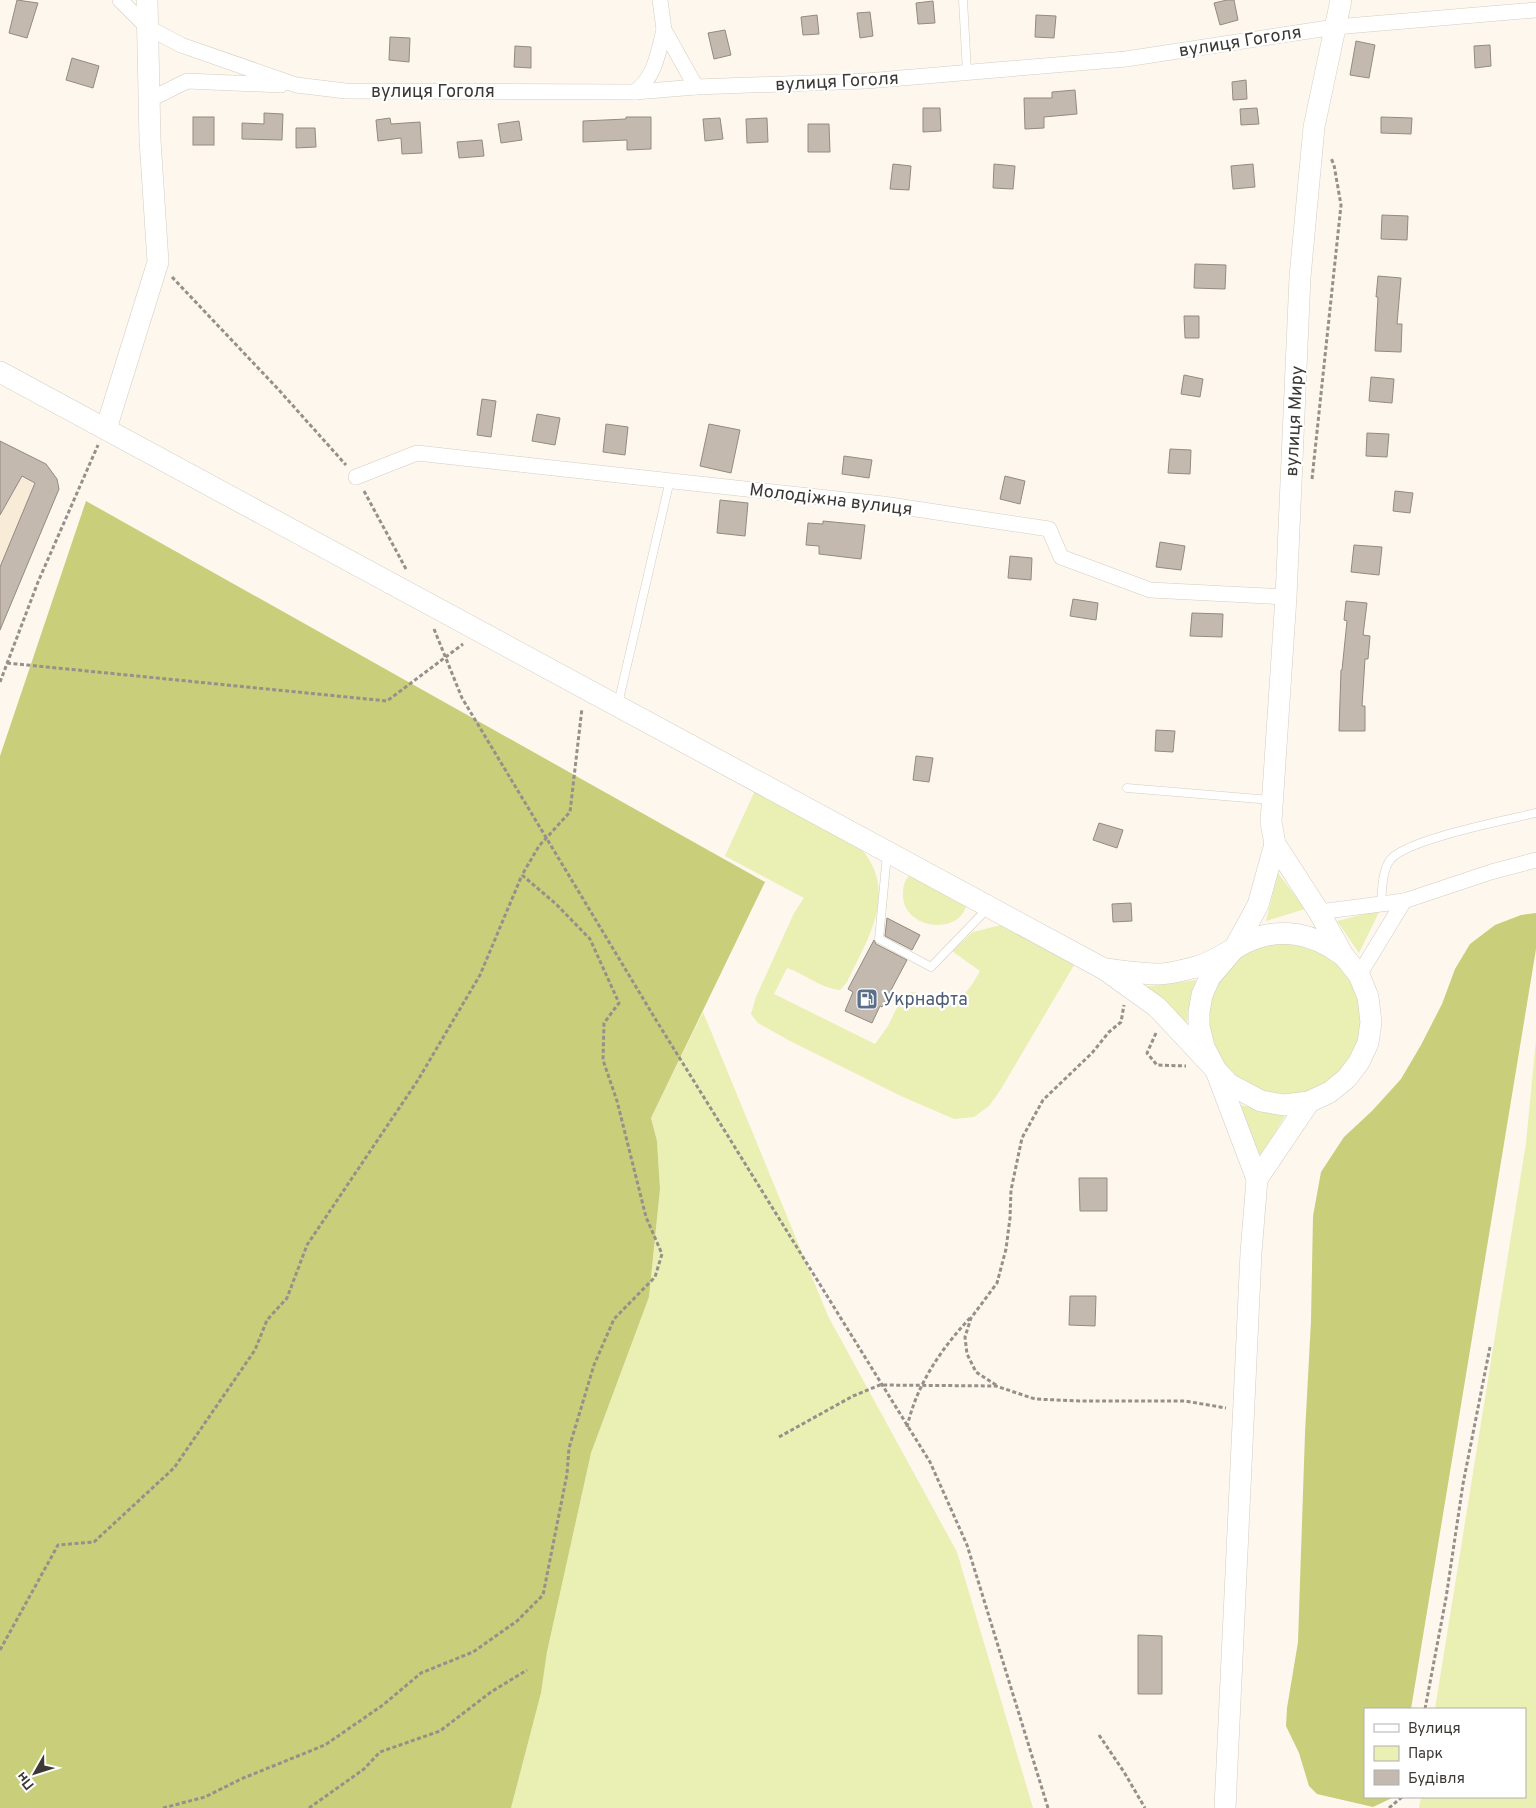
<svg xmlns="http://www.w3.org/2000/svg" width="1536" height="1808" font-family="Overpass,sans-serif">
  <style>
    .built { fill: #f8ebd8 }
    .green { fill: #eaefb4 }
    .forest { fill: #c8ce7a }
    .building { fill: #c3b9af; stroke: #938a80 }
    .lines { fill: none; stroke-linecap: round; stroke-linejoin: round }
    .lane-casing { stroke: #d4ccc1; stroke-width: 9 }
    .street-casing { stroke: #d4ccc1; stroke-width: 16 }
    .secondary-casing { stroke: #d4ccc1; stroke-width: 22 }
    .path { stroke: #96908a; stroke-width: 3; stroke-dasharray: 4 2.5; stroke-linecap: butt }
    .lane { stroke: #fff; stroke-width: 8 }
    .street { stroke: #fff; stroke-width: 15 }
    .secondary { stroke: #fff; stroke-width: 21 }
    .labels { text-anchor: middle; stroke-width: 4.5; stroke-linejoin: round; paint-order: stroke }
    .street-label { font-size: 18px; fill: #3c3834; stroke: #fff }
    .service-label { font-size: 18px; fill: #4e5e75; stroke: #fff; text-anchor: start }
  </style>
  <rect width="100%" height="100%" fill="#fef7ee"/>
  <path class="built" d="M0,441L37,459L52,471L59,489L0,631Z"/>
  <g class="green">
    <path d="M757,786L863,851C898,894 867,940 847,982L840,990C820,988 805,974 787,968L774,994L875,1044L888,1026L903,995L912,992L917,993L949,1005H956L973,983L980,971L952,951L973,932L1001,925L1077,960L1001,1089L989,1106L974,1117L954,1119L901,1096L790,1041L758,1023L751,1014L756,997L794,913L804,898L725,856Z"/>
    <path d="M914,871L967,900C965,937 902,931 903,894C903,883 906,878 914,871Z"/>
    <path d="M1278,873L1305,909L1266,921Z"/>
    <path d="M1380,910L1359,953L1337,921Z"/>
    <circle cx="1285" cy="1018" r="77"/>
    <path d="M1196,980L1186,1026L1143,987Z"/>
    <path d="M703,1012L828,1316L957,1552L1033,1808H511L541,1693L547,1652L591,1453L649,1297L660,1189L657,1141L651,1118Z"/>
    <path d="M1536,1040V1808H1419L1421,1797H1525V1709H1435L1526,1143Z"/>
    <path d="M1240,1105L1286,1114L1260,1158Z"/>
  </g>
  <g class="forest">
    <path d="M86,501L765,882L651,1118L657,1141L660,1189L649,1297L591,1453L547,1652L541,1693L511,1808H0V756Z"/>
    <path d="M1536,913V949L1411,1709H1365V1797H1394L1373,1807L1317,1794L1309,1786L1299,1753L1286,1726L1287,1708L1298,1642L1305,1433L1311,1321L1313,1216L1321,1172L1344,1137L1372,1111L1401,1079L1421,1045L1442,1004L1455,969L1470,944L1495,925L1521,915Z"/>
  </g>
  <g class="building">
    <path d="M17,0L38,3L27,38L9,33Z"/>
    <path d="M1227,0H1234L1238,20L1220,25L1214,3Z"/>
    <path d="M933,1L935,23L918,24L916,3Z"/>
    <path d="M870,12L873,36L860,38L857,13Z"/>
    <path d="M817,15L819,34L803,35L801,17Z"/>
    <path d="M1036,15L1056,16L1054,38L1035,37Z"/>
    <path d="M725,30L731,55L714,59L708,33Z"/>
    <path d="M390,37L410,38L409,62L389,60Z"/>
    <path d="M1356,41L1375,45L1369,78L1350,75Z"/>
    <path d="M1490,45L1491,66L1475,68L1474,46Z"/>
    <path d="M515,46L531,47V68L514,67Z"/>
    <path d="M72,58L99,66L93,88L66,80Z"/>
    <path d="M1246,80L1247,99L1233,100L1232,82Z"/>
    <path d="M1075,90L1077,114L1044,117V128L1025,129L1024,98H1052V92Z"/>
    <path d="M923,108H940L941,131L923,132Z"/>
    <path d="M1257,108L1259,124L1241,125L1240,109Z"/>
    <path d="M264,113L283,114L282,140L242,139V123L264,124Z"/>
    <rect x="193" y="117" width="21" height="28"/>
    <path d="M626,117H651V149L627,150V140L583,142V121L626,119Z"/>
    <path d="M1381,117L1412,118L1411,134L1381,133Z"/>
    <path d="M390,118L391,124L420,122L422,153L402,154L401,138L378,141L376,120Z"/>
    <path d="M720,118L723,139L705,141L703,119Z"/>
    <path d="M767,118L768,142L747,143L746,119Z"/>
    <path d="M519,121L522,140L501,143L498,124Z"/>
    <path d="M808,124H829L830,152H808Z"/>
    <path d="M296,128H315L316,147L296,148Z"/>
    <path d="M482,140L484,156L459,158L457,142Z"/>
    <path d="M893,164L911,166L909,190L890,189Z"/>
    <path d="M994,164L1015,166L1013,189L993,188Z"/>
    <path d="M1253,164L1255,187L1233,189L1231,166Z"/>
    <path d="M1382,215L1408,216L1407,240L1381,239Z"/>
    <path d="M1195,264L1226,265L1225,289L1194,288Z"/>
    <path d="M1378,276L1401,278L1397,324H1402L1401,352L1375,351L1378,297H1376Z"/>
    <path d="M1184,316H1199V338H1185Z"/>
    <path d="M1184,375L1203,379L1200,397L1181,394Z"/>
    <path d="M1371,377L1394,379L1392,403L1369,401Z"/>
    <path d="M482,399L496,401L491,437L477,435Z"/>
    <path d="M537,414L560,418L555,445L532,441Z"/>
    <path d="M606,424L628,427L625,455L603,452Z"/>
    <path d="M709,424L740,430L731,473L700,466Z"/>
    <path d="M1367,433L1389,434L1387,457L1366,456Z"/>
    <path d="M0,441L46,464L57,479L59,489L0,630V567L35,483L22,476L0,515Z"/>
    <path d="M1170,449L1191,450L1190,474L1168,473Z"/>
    <path d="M844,456L872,460L869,478L842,474Z"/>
    <path d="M1005,476L1025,481L1020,504L1000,499Z"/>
    <path d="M1395,491L1413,493L1410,513L1393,511Z"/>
    <path d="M720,500L748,503L745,536L717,533Z"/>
    <path d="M823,521L865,525L861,559L819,554V546L806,545L808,523L823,524Z"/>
    <path d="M1160,542L1185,546L1181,570L1156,567Z"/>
    <path d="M1354,545L1382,547L1379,575L1351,572Z"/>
    <path d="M1010,556L1032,558L1031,580L1008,578Z"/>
    <path d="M1073,599L1098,603L1096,620L1070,616Z"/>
    <path d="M1346,601L1367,603L1363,635L1370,636L1368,659H1365L1362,706H1365V731H1339L1341,670H1342L1347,621L1344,620Z"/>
    <path d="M1192,613L1223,614L1222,637L1190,636Z"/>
    <path d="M1156,730L1175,731L1173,752L1155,751Z"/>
    <path d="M916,756L933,758L929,782L913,780Z"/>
    <path d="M1099,823L1123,830L1117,848L1093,840Z"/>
    <path d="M1131,903L1132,921L1113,922L1112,904Z"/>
    <path d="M887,918L920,935L912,950L885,936Z"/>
    <path d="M874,940L876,944L907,960L882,1007L880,1006L872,1023L845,1011L853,992L848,989Z"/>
    <path d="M1079,1178H1107V1211H1080Z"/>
    <path d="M1070,1296H1096L1095,1326L1069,1325Z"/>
    <path d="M1138,1635L1162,1636V1694H1138Z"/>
  </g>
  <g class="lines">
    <g class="lane-casing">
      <g id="lane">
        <path d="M963,0L967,72"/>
        <path d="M618,704L670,480"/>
        <path d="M1127,788L1271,800"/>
        <path d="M887,854L879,939L931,967L988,908"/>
        <path d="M1381,904C1382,891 1382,869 1391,859C1409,839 1506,820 1536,813"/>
      </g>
    </g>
    <g class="street-casing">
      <g id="street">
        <path d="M120,0L147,27L181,45L296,85L346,91L635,92L696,87L866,81L1126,59L1335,27L1536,10"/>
        <path d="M660,0L664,30L696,87"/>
        <path d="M635,92C655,77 658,53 664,30"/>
        <path d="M149,100L187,81L281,85"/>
        <path d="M356,477L417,453L883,504L1049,529L1061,557L1150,590L1286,597"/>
        <path d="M1319,912L1404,901L1491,872L1536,860"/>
        <path d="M1359,975L1404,901"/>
      </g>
    </g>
    <g class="secondary-casing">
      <g id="secondary">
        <path d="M0,372L1104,969L1157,1007L1229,1084L1261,1101L1284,1105L1309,1102L1330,1092L1347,1078L1359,1062L1368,1043L1371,1022L1368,997L1359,975L1343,955L1319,912L1275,844L1271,822L1286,597L1300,277L1314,127L1341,0"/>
        <path d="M106,429L158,262L150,140L147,0"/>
        <path d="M1105,969C1122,971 1140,974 1158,974C1170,974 1184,970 1196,967C1215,962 1232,948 1251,940C1282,927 1314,934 1341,954"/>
        <path d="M1257,1179L1309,1102"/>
        <path d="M1225,1808L1251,1253L1257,1179L1215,1068L1204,1047L1199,1026V1012L1202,995L1210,977L1234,949L1258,905L1275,844"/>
      </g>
    </g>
    <g class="path">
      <path d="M172,277L278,389L346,465"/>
      <path d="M1312,479L1341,205L1334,165L1331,158"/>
      <path d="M364,491L406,569"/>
      <path d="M434,629L462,698L656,1020L930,1462L967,1545L1048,1808"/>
      <path d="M7,663L387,701L463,644"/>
      <path d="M0,682L38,582L98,445"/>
      <path d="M1156,1033L1147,1053L1157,1065L1186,1066"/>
      <path d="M996,1385L976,1372L967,1354L965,1337L971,1318L997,1283L1006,1249L1010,1218L1011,1190L1022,1138L1043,1100L1092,1053L1109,1032L1121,1022L1124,1005"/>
      <path d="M907,1427C917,1384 941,1349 970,1318"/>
      <path d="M779,1437L853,1396L880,1385L996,1386L1035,1399L1079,1401H1185L1226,1408"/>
      <path d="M0,1650L58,1545L94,1542L174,1468L255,1350L267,1320L287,1298L307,1245L418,1080L480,975L522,875"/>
      <path d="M1425,1709L1446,1598L1463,1484L1490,1347"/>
      <path d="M1099,1735L1124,1772L1145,1808"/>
      <path d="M163,1808L205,1797L241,1779L325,1745L383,1705L421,1673L473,1652L517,1621L543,1595L567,1474L569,1448L594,1365L614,1319L655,1277L662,1254L646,1217L617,1101L603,1060L604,1023L619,1003L590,939L556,904L522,875L539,846L570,812L582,708"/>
      <path d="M309,1808L364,1769L380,1752L440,1731L491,1692L527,1670"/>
      <path d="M1389,1808L1402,1797"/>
    </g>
    <use href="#lane" class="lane"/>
    <use href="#street" class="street"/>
    <use href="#secondary" class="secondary"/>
  </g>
  <defs>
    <g id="fuel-square" transform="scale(1.125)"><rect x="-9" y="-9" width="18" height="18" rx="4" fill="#5c6f8a" stroke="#fff"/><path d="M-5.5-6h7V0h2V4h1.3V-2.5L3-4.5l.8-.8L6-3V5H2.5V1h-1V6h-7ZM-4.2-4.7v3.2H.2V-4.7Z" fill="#fff"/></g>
  </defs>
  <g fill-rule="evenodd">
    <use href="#fuel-square" x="867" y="999"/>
  </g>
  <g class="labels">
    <g class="street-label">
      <text transform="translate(1240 41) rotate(-9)" y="6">вулиця Гоголя</text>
      <text transform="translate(837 81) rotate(-3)" y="6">вулиця Гоголя</text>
      <text x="433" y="97">вулиця Гоголя</text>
      <text transform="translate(1294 421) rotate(-87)" y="6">вулиця Миру</text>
      <text transform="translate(831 499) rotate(7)" y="6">Молодіжна вулиця</text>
    </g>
    <g class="service-label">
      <text x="883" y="1005">Укрнафта</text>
    </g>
  </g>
  <rect x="1364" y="1708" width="162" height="90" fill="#ffffff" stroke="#b1afae"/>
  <rect x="1374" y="1724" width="25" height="8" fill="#ffffff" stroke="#b1afae"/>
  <text x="1408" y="1733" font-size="15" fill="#3c3834">Вулиця</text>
  <rect x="1374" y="1746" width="25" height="15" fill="#eaefb4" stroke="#b1afae"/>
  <text x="1408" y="1758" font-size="15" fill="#3c3834">Парк</text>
  <rect x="1374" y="1770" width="25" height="15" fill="#c3b9af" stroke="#b1afae"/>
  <text x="1408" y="1783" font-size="15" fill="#3c3834">Будівля</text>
  <g transform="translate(35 1773) rotate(231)" stroke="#ffffff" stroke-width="4" paint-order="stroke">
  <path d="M0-4L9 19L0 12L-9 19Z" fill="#3c3834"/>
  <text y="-8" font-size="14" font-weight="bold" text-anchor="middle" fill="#3c3834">Пн</text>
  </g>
</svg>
